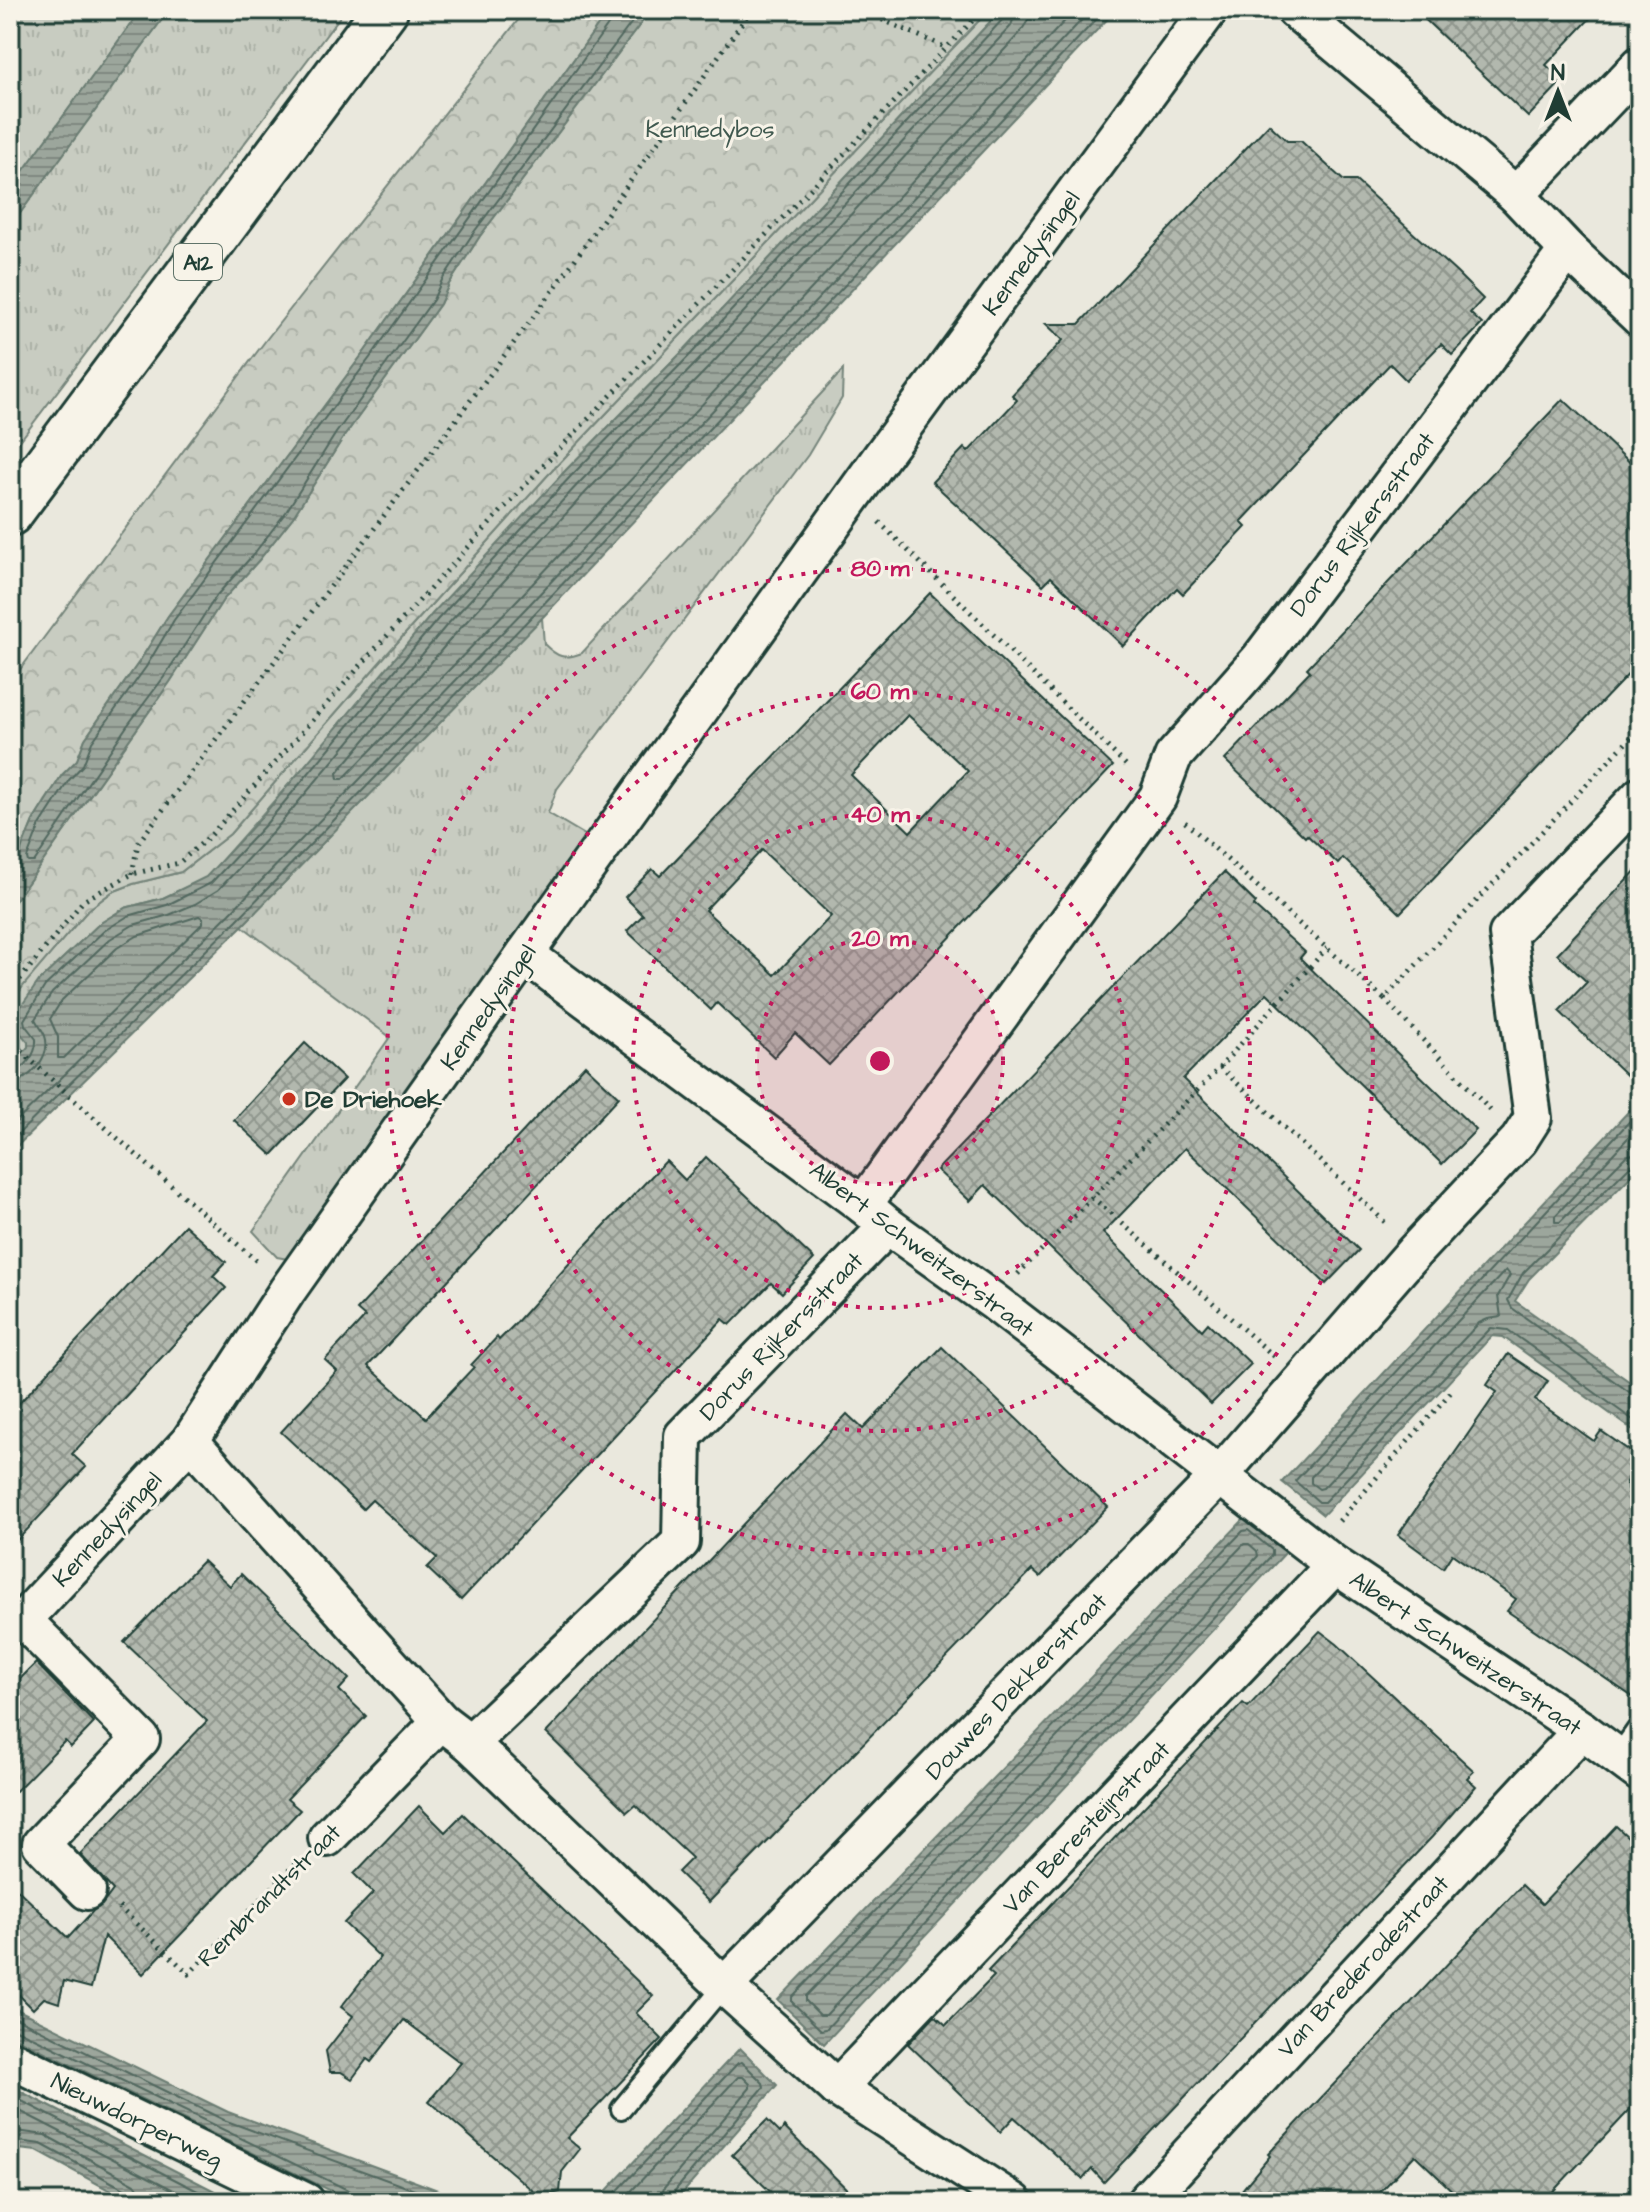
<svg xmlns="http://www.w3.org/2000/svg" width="1650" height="2212" font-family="'Architects Daughter',sans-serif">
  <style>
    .grass { fill: url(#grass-tufts); stroke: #74847a; stroke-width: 2 }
    .forest { fill: url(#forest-crowns); stroke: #74847a; stroke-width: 2 }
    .water { fill: url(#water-rules); stroke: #6a7c72; stroke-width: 2 }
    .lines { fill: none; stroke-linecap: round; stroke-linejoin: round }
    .shore { stroke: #51675e; stroke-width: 2 }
    .building { fill: url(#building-cross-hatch); stroke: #1f3d34; stroke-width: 2; fill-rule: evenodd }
    .lane-casing { stroke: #1f3d34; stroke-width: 24 }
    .street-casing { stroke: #1f3d34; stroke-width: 42 }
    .highway-casing { stroke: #1f3d34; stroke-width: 50 }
    .path { stroke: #1f3d34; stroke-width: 5; stroke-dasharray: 2 6; stroke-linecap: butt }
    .lane { stroke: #f7f3e8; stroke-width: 18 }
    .street { stroke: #f7f3e8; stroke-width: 36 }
    .highway { stroke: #f7f3e8; stroke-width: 44 }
    .ring { fill: none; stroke: #c2185b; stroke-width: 4; stroke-dasharray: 4 8 }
    .poi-dot { fill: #c8321e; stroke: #f7f3e8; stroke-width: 3 }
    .labels { text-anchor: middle; stroke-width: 6; stroke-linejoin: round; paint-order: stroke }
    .shield { fill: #f7f3e8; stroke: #60746a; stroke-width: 2 }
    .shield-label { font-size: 22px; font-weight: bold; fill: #1f3d34 }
    .park-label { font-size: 24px; fill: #415a50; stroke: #f7f3e8 }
    .street-label { font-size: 24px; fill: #1f3d34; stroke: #f7f3e8 }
    .poi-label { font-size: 24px; font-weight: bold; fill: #1f3d34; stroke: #f7f3e8; text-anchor: start }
    .centre { fill: #c2185b; stroke: #f7f3e8; stroke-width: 4 }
    .ring-label { font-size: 24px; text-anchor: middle; font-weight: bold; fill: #c2185b; stroke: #f7f3e8; stroke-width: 6; stroke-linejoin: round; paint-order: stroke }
  </style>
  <defs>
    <pattern id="grass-tufts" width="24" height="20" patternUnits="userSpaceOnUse" patternTransform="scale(2)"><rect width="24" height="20" fill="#c8ccc1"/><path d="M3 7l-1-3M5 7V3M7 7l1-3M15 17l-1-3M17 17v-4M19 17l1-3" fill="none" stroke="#abb0a6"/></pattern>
    <pattern id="forest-crowns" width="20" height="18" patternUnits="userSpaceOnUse" patternTransform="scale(2)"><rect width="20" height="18" fill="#c8ccc1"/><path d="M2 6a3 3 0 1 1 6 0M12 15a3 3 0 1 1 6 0" fill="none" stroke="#abb0a6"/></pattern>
    <pattern id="water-rules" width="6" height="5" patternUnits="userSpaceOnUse" patternTransform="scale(2)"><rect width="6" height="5" fill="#9ca69c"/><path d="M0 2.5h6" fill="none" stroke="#7f8880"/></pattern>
    <pattern id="building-cross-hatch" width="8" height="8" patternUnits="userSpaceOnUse" patternTransform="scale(2)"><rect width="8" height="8" fill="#b2b8ae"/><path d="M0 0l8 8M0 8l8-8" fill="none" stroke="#90978e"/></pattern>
  </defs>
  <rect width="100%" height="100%" fill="#eae8dd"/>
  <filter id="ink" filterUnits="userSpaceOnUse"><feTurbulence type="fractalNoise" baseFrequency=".0125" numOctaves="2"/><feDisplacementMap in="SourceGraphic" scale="16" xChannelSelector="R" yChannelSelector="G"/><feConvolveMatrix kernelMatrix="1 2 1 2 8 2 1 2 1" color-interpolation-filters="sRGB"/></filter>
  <g filter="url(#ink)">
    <g class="grass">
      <path d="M10,10H141L10,189Z"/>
      <path d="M169,10H345L10,454V227Z"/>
      <path d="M989,10H1001L685,349L566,470L206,878L163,898L125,908L99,924L39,981L28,1047L25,1052L19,1046L12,1030L10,1007L25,983L88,910L112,892L133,884L181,872L230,834L386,655L547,476Z"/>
      <path d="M843,370L842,398L808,455L557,789L548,813L590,838L293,1260L277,1257L253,1231L390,1037L242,926L542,618L544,644C557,657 564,660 582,653Z"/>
    </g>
    <g class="forest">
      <path d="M526,10H609L365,351L168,616L139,662L85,739L77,760L62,775L33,821L18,858L10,865V683L266,340Z"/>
      <path d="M651,10H916L919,19L931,20L939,10H989L547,476L386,655L230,834L181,872L133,884L112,892L88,910L18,992L10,1007V1014V908L170,682L223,600L259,560L293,517L343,438L440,304L449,284L480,236Z"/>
      <path d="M10,1022L19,1046L25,1052L10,1068Z"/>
    </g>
    <g class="water">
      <path d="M141,10H169L10,227V189Z"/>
      <path d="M609,10H651L480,236L449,284L440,304L343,438L293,517L259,560L223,600L170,682L10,908V865L18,858L33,821L62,775L77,760L85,739L139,662L168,616L365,351Z"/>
      <path d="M1001,10H1116L542,618L242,926L10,1153V1068L28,1047V1042L17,1029L16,1021L17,1012L39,981L99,924L125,908L163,898L206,877L260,819L432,614L566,470L685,349Z"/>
      <path d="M1640,1099V1167L1529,1279L1515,1301L1640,1389V1435L1503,1337L1492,1336L1323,1515L1282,1482Z"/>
      <path d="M1245,1518L1287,1551L824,2044L778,2000Z"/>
      <path d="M10,2006L228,2112L470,2202H354L10,2035Z"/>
      <path d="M740,2048L777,2085L675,2202H596Z"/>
      <path d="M10,2086L236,2202H131L37,2151L10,2148Z"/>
    </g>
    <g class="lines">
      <g class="shore">
        <path d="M615,10L613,18L372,355L174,620L146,667L92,742L83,765L69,780L40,825L27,858L28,862H34L127,726L164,677L217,595L253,555L286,512L336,433L433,300L442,280L474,232L641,10"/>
        <path d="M1028,10L1027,22L1019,34L707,369L587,491L455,634L337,773L338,779H343L520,597L1075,10"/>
        <path d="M199,916L203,918V923L64,1058H58V1037L50,1019L62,1000L117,948L137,936Z"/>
        <path d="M10,1073C25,1071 37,1053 36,1039L25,1025L24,1020L45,986L104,931L128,916L167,905L211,883L266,824L438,619L571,476L691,354L1003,19L1006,10"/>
        <path d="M10,1083C29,1082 52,1056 45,1036C43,1030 38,1025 35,1019L52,993L110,939L133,925L169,915L195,904L218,890L274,831L446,626L579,483L698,361L1011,26L1016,10"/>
        <path d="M1640,1110L1295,1481L1319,1502H1324L1491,1328L1508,1330L1640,1425"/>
        <path d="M1640,1125L1555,1216V1222H1560L1626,1156L1640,1152"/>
        <path d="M10,1128L230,913L529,605L1091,10"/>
        <path d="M10,1142L237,920L536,612L1105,10"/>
        <path d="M1640,1162L1631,1165L1523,1273L1508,1300L1512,1308L1632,1394L1640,1395"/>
        <path d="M1506,1270L1510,1275L1498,1296L1501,1317L1488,1319L1479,1323L1323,1488L1319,1489L1311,1483V1477Z"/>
        <path d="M1248,1530L1272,1550V1555L826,2029L821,2030L792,2002V1997L1243,1531Z"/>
        <path d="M1244,1544H1249L1257,1551L1258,1556L826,2015H820L806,2001V1996Z"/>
        <path d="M10,2015L224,2120L447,2202"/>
        <path d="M10,2028L16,2029L350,2191L354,2195L355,2202"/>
        <path d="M10,2095L219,2202"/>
        <path d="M10,2106L197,2202"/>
        <path d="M10,2130L45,2135L135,2184L141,2192L143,2202"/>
        <path d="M10,2140L41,2144L128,2191L133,2202"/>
        <path d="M607,2202L738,2063L742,2062L763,2083L764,2087L672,2194L670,2202"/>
        <path d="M621,2202L738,2077H743L750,2084V2088L664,2188L660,2202"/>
      </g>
    </g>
    <g class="building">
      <path d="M1415,10H1598L1546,65L1563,80L1528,117Z"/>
      <path d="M1269,124L1287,141H1301L1344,181H1356L1457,273L1483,299L1470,313L1482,324L1452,355L1441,344L1406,380L1390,364L1241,522L1246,527L1183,594L1177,588L1123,646L1051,577L1043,585L932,482L964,448L968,452L1017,400L1012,395L1063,340L1046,324H1079Z"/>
      <path d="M1563,399L1640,472V662L1400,913L1343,858L1338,864L1307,835L1305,837L1225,760L1310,671L1307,668Z"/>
      <path d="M930,593L1113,766L829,1065L795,1033L774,1057L717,1003L711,1010L627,931L643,915L625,897L652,869L660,876ZM908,715L968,771L910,832L851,775ZM762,850L831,916L775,975L705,910Z"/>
      <path d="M1640,866V1088L1559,1011L1587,982L1557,954Z"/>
      <path d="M1224,872L1256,903L1254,906L1305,952L1300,958L1476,1130L1442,1164L1267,993L1183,1079L1359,1250L1326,1284L1185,1148L1103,1233L1202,1330L1208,1323L1251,1364L1211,1404L985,1185L970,1201L937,1170Z"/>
      <path d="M305,1043L344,1079L272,1155L234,1120Z"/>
      <path d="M585,1065L619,1097L368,1366L426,1418L474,1367L471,1365L497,1337L499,1340L515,1324L584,1247L666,1161L685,1180L706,1157L814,1259L782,1293L771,1283L730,1325L723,1319L461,1600L427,1568L437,1558L372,1500L363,1509L281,1432L337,1371L325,1360L365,1317L357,1310Z"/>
      <path d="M185,1225L226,1262L213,1276L226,1288L72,1454L86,1467L10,1548V1413Z"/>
      <path d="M942,1347L1108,1507L1040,1577L1032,1570L709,1902L678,1872L692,1858L635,1805L627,1812L546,1733L847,1414L863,1429Z"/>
      <path d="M1508,1354L1548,1381L1535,1400L1594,1441L1601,1431L1640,1458V1470L1631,1472L1626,1482L1628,1489L1640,1495V1702L1507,1611L1516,1599L1452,1554L1443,1568L1398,1535L1497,1392L1487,1385Z"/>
      <path d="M203,1561L230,1586L241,1574L349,1679L339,1690L366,1716L287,1799L300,1810L143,1974L104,1936L91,1988L64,1981L59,2003L44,1998L33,2009L10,1986V1882L68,1938L93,1911L102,1905L113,1890L80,1854L207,1721L124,1642Z"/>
      <path d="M1320,1631L1337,1644L1474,1771L1467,1778L1476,1786L1432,1837L1104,2182L1092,2169L1083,2179L1014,2117L1000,2132L908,2044L935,2015L946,2025L994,1976L988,1971L1243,1703L1248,1707Z"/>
      <path d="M36,1663L94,1723L71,1747L65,1741L10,1797V1689Z"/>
      <path d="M419,1806L445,1832L463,1814L653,1996L636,2013L662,2039L567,2138L580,2149L562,2172L560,2192L540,2197L429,2101L461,2063L404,2020L371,2062L367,2059L352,2079L341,2072H330L326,2051L353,2016L341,2007L380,1957L344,1923L373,1893L354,1874Z"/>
      <path d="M1616,1826L1640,1848V2099L1543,2202H1464L1415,2155L1371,2202H1232L1270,2156L1268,2154L1522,1885L1542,1904Z"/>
      <path d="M767,2120L780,2133L784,2127L860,2202H781L732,2155Z"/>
    </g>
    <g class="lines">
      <g class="lane-casing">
        <g id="lane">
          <path d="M1638,1482L1640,1483"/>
          <path d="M1618,1756L1640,1725"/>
          <path d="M621,2109L724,1986"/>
        </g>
      </g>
      <g class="street-casing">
        <g id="street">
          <path d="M1295,10L1516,195L1568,250L1640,318"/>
          <path d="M1516,195L1640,65"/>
          <path d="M525,954L863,1205L888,1226L993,1301L1335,1565L1582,1730L1640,1773"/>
          <path d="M863,1205L1158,797L1173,757L1259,660L1568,250"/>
          <path d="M190,1441L441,1721L470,1743L724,1986L837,2088L1014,2202"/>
          <path d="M470,1743L681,1542L683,1436L888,1226"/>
          <path d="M327,1838L441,1721"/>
          <path d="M87,1891L41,1844L141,1739L23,1620L190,1441L287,1291L525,954L881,457L1209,10"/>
          <path d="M724,1986L1220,1475L1415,1251L1519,1140L1533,1118L1508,934L1640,796"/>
          <path d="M10,2059L306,2202"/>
          <path d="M837,2088L1335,1565"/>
          <path d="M1145,2202L1582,1730"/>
        </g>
      </g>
      <g class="highway-casing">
        <path id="highway" d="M10,513L385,10"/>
      </g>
      <g class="path">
        <path d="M860,10L947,48"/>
        <path d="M879,522L1129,768"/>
        <path d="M1185,822L1384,999L1640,728"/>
        <path d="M132,874L138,843L552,292L751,10"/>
        <path d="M10,992L83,901L132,874L179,863L210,836L376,648L539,470L983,10"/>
        <path d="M1384,999L1491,1111"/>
        <path d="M10,1041L72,1098L260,1264"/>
        <path d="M1220,1067L1388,1225"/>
        <path d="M1092,1197L1275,1357"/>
        <path d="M1018,1274L1220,1067L1327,948"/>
        <path d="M1339,1521L1451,1392"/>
        <path d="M119,1907L189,1974L298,1861"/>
      </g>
      <use href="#lane" class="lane"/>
      <use href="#street" class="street"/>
      <use href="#highway" class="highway"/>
    </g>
  </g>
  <circle cx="880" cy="1061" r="123" fill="#c2185b" fill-opacity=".12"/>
  <g class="ring">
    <circle cx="880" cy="1061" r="123"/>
    <circle cx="880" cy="1061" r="247"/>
    <circle cx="880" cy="1061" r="370"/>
    <circle cx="880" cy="1061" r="493"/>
  </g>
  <circle class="poi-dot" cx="289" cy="1099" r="8"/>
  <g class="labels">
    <rect class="shield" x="174" y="244" width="48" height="36" rx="6"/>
    <g class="shield-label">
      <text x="198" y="270">A12</text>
    </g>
    <g class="park-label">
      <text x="710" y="137">Kennedybos</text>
    </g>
    <g class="street-label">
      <text transform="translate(1031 253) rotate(-54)" y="8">Kennedysingel</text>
      <text transform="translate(1362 524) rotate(-53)" y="8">Dorus Rijkersstraat</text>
      <text transform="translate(488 1007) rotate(-55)" y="8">Kennedysingel</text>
      <text transform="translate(922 1249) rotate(37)" y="8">Albert Schweitzerstraat</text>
      <text transform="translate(781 1336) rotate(-46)" y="8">Dorus Rijkersstraat</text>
      <text transform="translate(107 1529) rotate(-47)" y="8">Kennedysingel</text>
      <text transform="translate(1466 1653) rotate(34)" y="8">Albert Schweitzerstraat</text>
      <text transform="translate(1016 1686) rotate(-46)" y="8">Douwes Dekkerstraat</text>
      <text transform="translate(1086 1827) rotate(-46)" y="8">Van Beresteijnstraat</text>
      <text transform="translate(269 1895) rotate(-45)" y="8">Rembrandtstraat</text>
      <text transform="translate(1363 1966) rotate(-47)" y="8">Van Brederodestraat</text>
      <text transform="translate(137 2120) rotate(26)" y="8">Nieuwdorperweg</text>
    </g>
    <g class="poi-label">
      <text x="305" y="1107">De Driehoek</text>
    </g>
  </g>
  <circle cx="880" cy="1061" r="12" class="centre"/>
  <g class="ring-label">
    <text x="880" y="576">80 m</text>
    <text x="880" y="699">60 m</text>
    <text x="880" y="822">40 m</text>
    <text x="880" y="946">20 m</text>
  </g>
  <rect width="1650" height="2212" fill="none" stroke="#f7f3e8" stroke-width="40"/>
  <rect x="20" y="20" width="1610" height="2172" fill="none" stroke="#1f3d34" stroke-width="3" filter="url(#ink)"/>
  <g transform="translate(1558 92)" stroke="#f7f3e8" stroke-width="6" paint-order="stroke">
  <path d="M0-6L14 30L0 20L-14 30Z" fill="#1f3d34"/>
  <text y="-12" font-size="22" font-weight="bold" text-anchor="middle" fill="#1f3d34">N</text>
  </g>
</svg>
